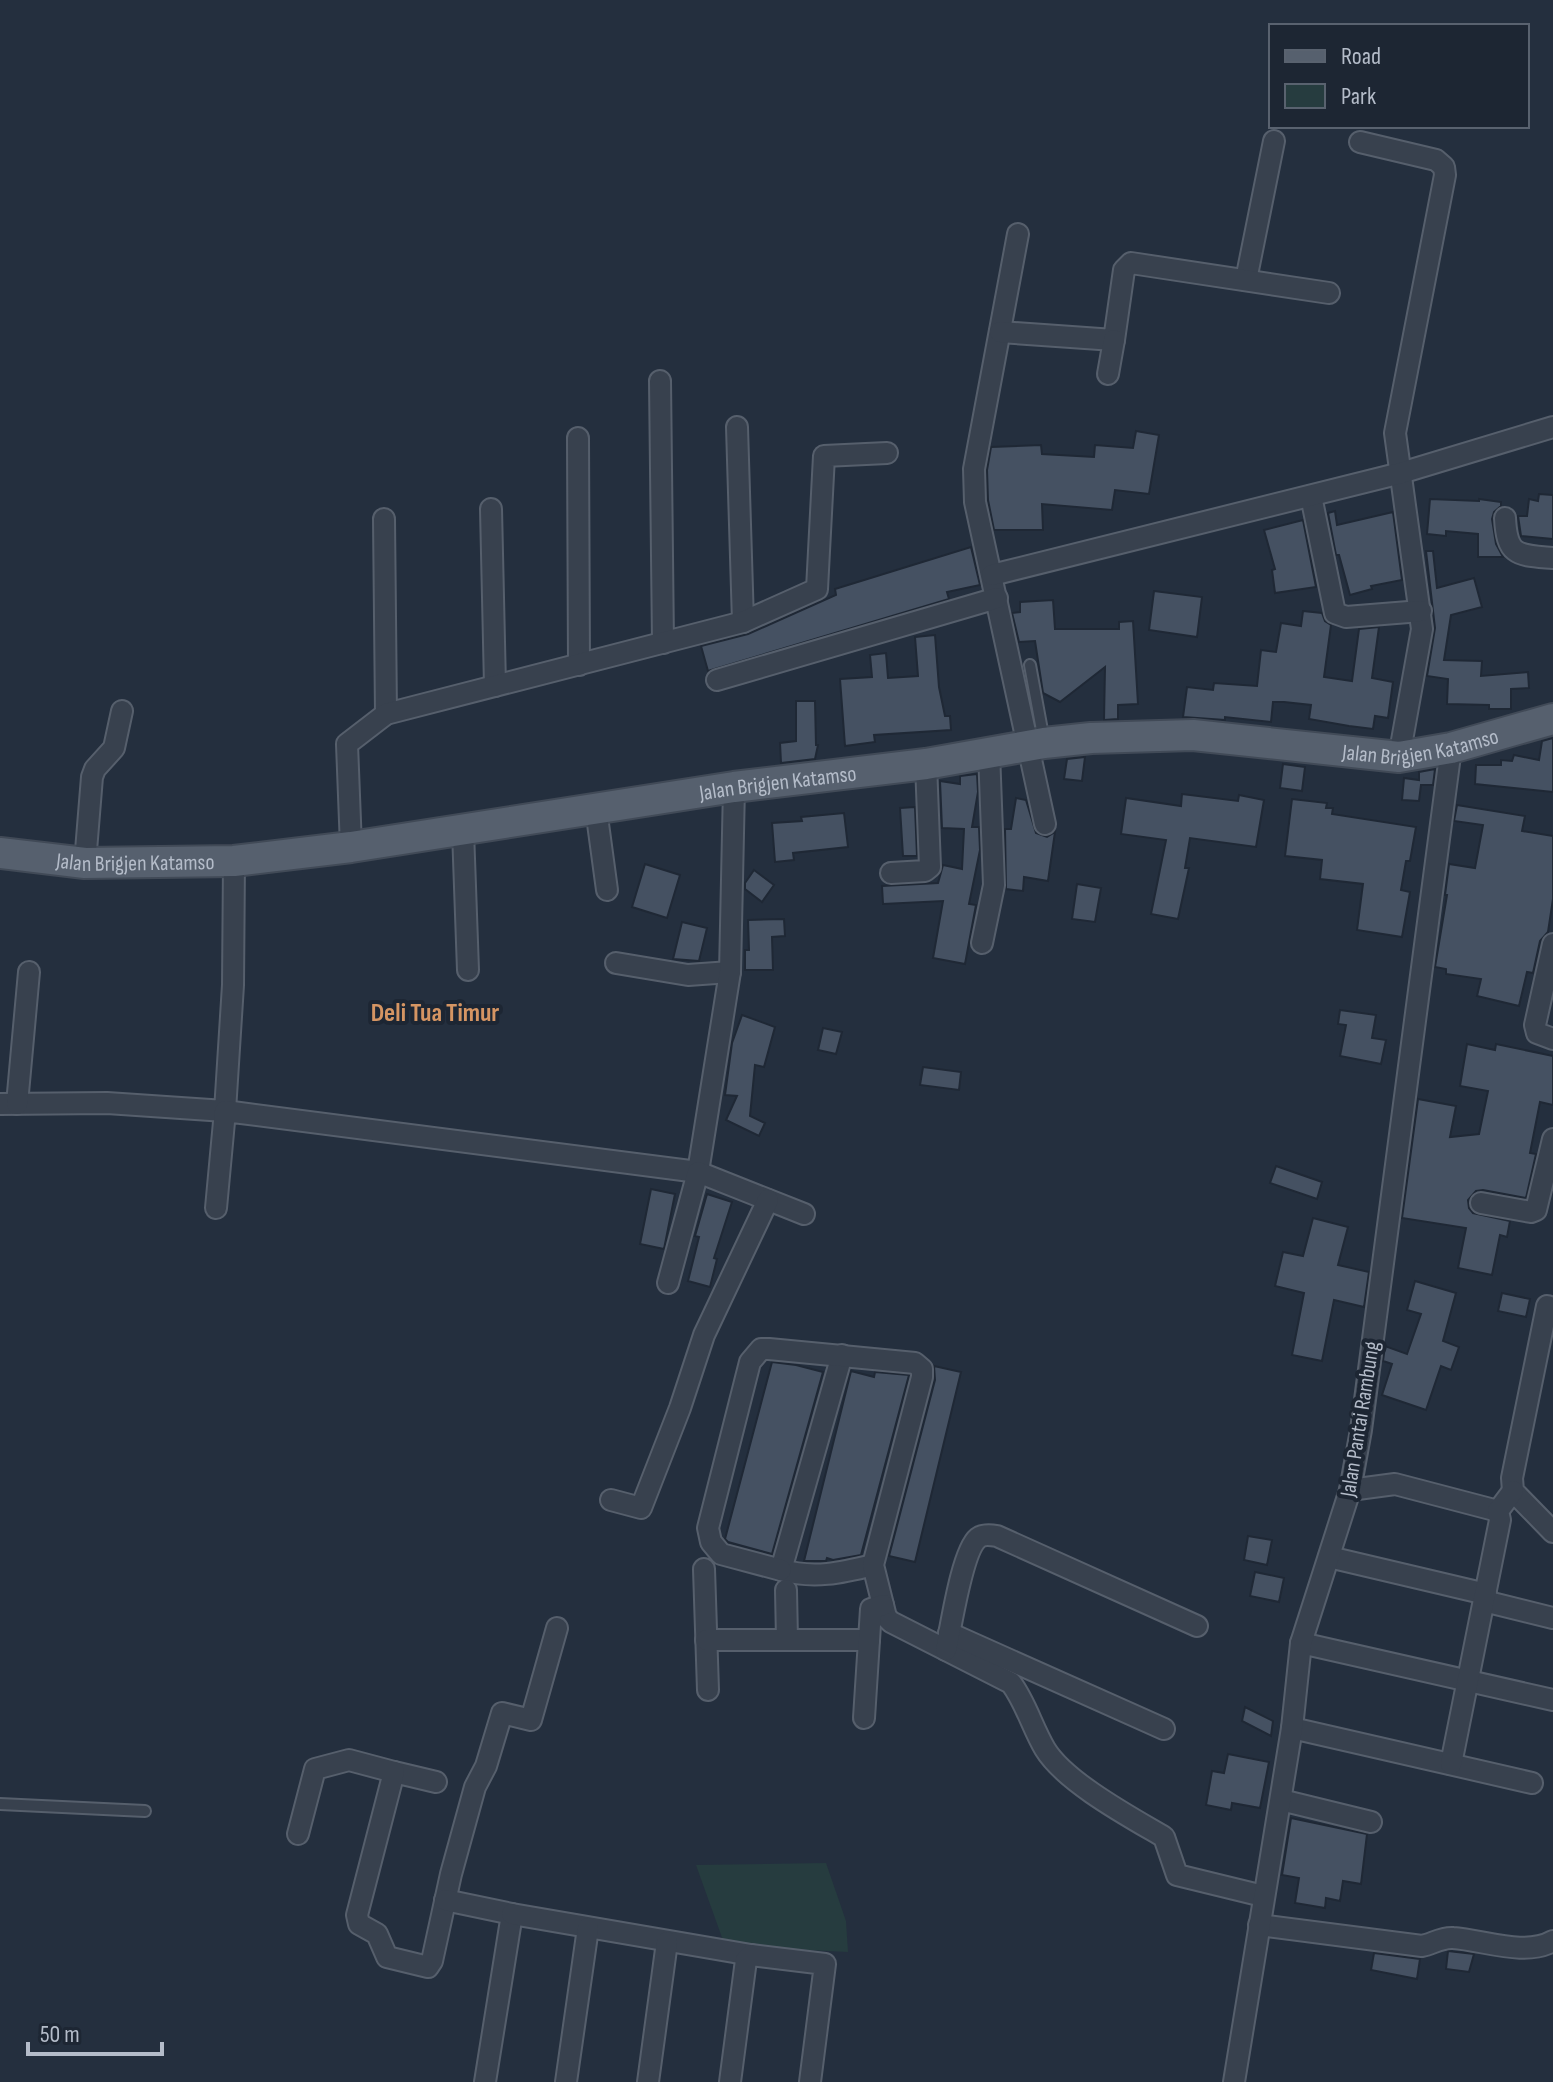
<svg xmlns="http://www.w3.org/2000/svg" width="1553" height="2082" font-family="'Sofia Sans Condensed',sans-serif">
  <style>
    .green { fill: #263c3f }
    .building { fill: #455162; stroke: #1f2835; stroke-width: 2 }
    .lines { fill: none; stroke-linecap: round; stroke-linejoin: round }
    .lane-casing { stroke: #565f6c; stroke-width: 14 }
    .street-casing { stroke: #565f6c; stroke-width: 24 }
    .primary-casing { stroke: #414a57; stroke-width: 34 }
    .lane { stroke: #38414e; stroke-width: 10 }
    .street { stroke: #38414e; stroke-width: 20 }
    .primary { stroke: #56606e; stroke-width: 30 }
    .labels { text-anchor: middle; stroke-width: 8; stroke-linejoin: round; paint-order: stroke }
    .street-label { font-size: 22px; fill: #b4bcc9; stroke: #1d2633 }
    .quarter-label { font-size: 26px; font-weight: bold; fill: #d59563; stroke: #1d2633 }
  </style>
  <rect width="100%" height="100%" fill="#242f3e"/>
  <path class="green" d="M826,1863L846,1921L848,1952L725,1946L696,1865Z"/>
  <g class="building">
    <path d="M1136,431L1159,435L1149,494L1115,490L1112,510L1042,504L1043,530H994L988,500L987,470L991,447L1041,445L1042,454L1094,457L1095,445L1133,448Z"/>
    <path d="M1539,494L1553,495V539L1521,536L1518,516H1527L1529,499L1538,501Z"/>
    <path d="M1430,499L1479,501V499L1501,502V506L1494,512L1492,519L1496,544L1503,557H1478V534L1446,531V536L1427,534Z"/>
    <path d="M1335,511L1337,525L1393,512L1402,580L1371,586L1372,589L1350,595L1339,555H1336L1328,513Z"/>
    <path d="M1303,520L1316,587L1275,593L1272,570L1275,569L1264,530Z"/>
    <path d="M971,547L980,585L947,592L949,599L708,671L701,646L748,634L836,595L835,589Z"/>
    <path d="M1426,551H1433L1437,588L1474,578L1482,607L1451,615L1444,660L1482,661L1481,676L1528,672L1529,688L1511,689V709H1489V705L1447,704L1448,679L1427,676L1435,628Z"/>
    <path d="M1154,591L1202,597L1197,637L1149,630Z"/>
    <path d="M1053,600L1055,629H1119V622L1133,621L1138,704L1118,705V719L1104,720L1105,667L1060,702L1043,693L1035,641L1019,642L1012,613L1020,612V602Z"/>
    <path d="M1303,611L1322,613L1325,621L1331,625L1324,677L1352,681L1359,629L1379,627L1372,678L1393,682L1388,718L1375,716L1373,729L1349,726L1309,719L1311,705L1284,702H1273L1271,722L1225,717V720L1183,717L1187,687L1213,690L1214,683L1257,686L1261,650L1276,652L1281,623L1301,626Z"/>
    <path d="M935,635L939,687L945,716H950L951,730L874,735L875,742L845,746L840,679L872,677L870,655L886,653L888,678L918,676L915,637Z"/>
    <path d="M796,701H815L816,745H818L815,759L781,763L780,743L796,741Z"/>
    <path d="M1553,738V792L1475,784L1476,765H1501V760L1512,761L1514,755L1539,760L1542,741Z"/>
    <path d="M1085,757L1082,781L1064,779L1067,759Z"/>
    <path d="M1283,764L1305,767L1302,791L1280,788Z"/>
    <path d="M1435,769L1433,785H1421L1419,801L1402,800L1404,778L1419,780V772Z"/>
    <path d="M977,774L978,792L972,827H979L980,850L969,904L976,905L965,964L933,958L943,901L883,904L882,886L938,883L943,865L962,869L964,829L942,828L940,781L960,784V776Z"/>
    <path d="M1182,794L1238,801L1239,795L1264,800L1256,847L1190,838L1185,868H1189L1178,919L1151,914L1166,840L1121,834L1126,798L1181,806Z"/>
    <path d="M1016,798L1026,800L1036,833L1047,837L1055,832L1048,881L1024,877L1023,891L1006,889L1005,829H1011Z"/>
    <path d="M1292,799L1327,803L1326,808H1333L1332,814L1416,827L1410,861H1406L1401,890L1410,892L1402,937L1357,930L1363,884L1320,879L1322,860L1285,856Z"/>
    <path d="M1457,805L1525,816L1522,831L1553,836V899L1548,932L1540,941L1533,973L1527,972L1519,1006L1477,996L1481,979L1446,974V969L1435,967L1447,895H1445L1449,864L1475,868L1483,825L1454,821Z"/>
    <path d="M915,807L917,856H903L900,808Z"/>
    <path d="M844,813L848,847L793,853L794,860L775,862L772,823L802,821L801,817Z"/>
    <path d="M645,864L680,875L667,918L632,907Z"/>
    <path d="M754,870L774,885L762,902L745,889V883Z"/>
    <path d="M1077,884L1101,888L1095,922L1072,919Z"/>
    <path d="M784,919L785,936L772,937L773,970H745V950H749L748,920Z"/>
    <path d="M682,922L707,928L699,961L673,959Z"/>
    <path d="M1340,1010L1376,1015L1372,1038L1386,1040L1381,1064L1340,1056L1346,1025L1338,1024Z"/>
    <path d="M742,1015L775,1027L764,1067L755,1065L750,1116L765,1123L759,1136L726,1120L737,1096L725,1095L732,1043Z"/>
    <path d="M823,1028L842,1032L836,1054L818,1050Z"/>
    <path d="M1467,1044L1495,1050L1496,1044L1553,1056V1105L1540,1102L1530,1153L1536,1154L1526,1198L1483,1190L1476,1191L1468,1200L1469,1208L1473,1213L1510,1221L1507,1237L1500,1235L1492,1275L1458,1268L1466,1228L1402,1218L1418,1099L1456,1106L1450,1137L1479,1134L1488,1091L1460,1086Z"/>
    <path d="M923,1067L961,1072L959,1090L920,1085Z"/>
    <path d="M1276,1166L1322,1182L1317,1199L1270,1183Z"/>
    <path d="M651,1189L675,1194L664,1249L640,1244Z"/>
    <path d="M707,1194L732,1202L714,1258L717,1259L710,1287L688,1281L699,1237L695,1236Z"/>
    <path d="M1313,1218L1348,1227L1338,1265L1369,1272L1364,1307L1334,1300L1322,1361L1292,1355L1304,1293L1275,1286L1283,1252L1303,1256Z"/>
    <path d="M1415,1281L1456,1293L1443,1341L1459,1347L1451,1370L1441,1366L1426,1410L1382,1395L1392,1364L1383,1361L1385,1346L1407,1354L1421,1314L1407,1310Z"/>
    <path d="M1502,1293L1530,1299L1526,1317L1498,1311Z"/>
    <path d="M772,1362L796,1365L823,1372L772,1554L728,1542L725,1539Z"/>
    <path d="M934,1366L961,1372L915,1562L889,1556L935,1380Z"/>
    <path d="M851,1371L874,1377L875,1372L909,1375L861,1555L833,1560L827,1558L826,1561H804Z"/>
    <path d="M1248,1536L1272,1540L1267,1565L1244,1560Z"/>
    <path d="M1255,1572L1284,1578L1279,1602L1250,1596Z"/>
    <path d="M1245,1707L1273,1721L1271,1736L1242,1721Z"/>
    <path d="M1228,1754L1269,1762L1260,1808L1232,1803L1231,1810L1206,1805L1212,1771L1224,1773Z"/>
    <path d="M1291,1818L1367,1834L1361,1884L1343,1881L1340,1901L1326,1898L1325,1908L1295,1903L1299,1878L1282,1875Z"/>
    <path d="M1448,1951L1474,1954L1469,1972L1446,1969Z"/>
    <path d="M1374,1953L1420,1959L1417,1979L1371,1970Z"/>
  </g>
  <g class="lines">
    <g class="lane-casing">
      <g id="lane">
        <path d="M1030,665L1044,741"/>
        <path d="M0,1804L145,1811"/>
      </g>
    </g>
    <g class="street-casing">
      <g id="street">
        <path d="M1360,142L1436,160L1444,167L1445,175L1395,433L1422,629L1399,757"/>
        <path d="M1018,234L974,469L975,502L1045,824"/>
        <path d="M1246,280L1274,141"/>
        <path d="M1000,332L1114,340L1124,270L1131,263L1329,293"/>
        <path d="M1108,374L1114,340"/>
        <path d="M660,381L663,643"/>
        <path d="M737,427L743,622"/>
        <path d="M578,438L579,665"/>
        <path d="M1311,496L1335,613L1346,617L1421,611"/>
        <path d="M491,509L495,686"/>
        <path d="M1505,518C1507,557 1518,555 1553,558"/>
        <path d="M384,519L386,714"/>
        <path d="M992,575L1401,473L1553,427"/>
        <path d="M717,680L997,598"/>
        <path d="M596,809L607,890"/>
        <path d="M463,831L468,970"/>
        <path d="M351,847L347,744L386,714L743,622L817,589L824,456L887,453"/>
        <path d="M85,863L92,777L95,769L114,748L122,711"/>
        <path d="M891,873L925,871L930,867L926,764"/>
        <path d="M982,943L994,885L989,752"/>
        <path d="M1553,944L1535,1025L1537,1033L1553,1039"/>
        <path d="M616,963L688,975L730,972"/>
        <path d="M0,1104L107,1103L225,1111L233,985L234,861"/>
        <path d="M17,1104L29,972"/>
        <path d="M1481,1203L1531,1212L1536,1210L1553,1139"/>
        <path d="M216,1208L225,1111L698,1172L730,972L734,787"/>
        <path d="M668,1283L698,1172L804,1214"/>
        <path d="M1553,1308L1547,1306L1512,1478L1513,1491L1553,1532"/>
        <path d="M842,1355L781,1570C814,1579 841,1573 873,1565"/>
        <path d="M1350,1490L1395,1484L1498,1511"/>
        <path d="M611,1500L641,1508L680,1408L704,1335L768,1200"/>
        <path d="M1329,1557L1486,1594"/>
        <path d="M704,1569L708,1690"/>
        <path d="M781,1570L721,1554L711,1542L708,1528L750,1362L761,1349H769L915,1363L922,1369V1377L873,1565L886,1617L891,1622L1011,1683C1026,1703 1032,1727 1045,1749C1065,1782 1130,1817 1164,1837L1177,1875L1263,1896"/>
        <path d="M786,1590L787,1640"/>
        <path d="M1484,1601L1553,1618"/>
        <path d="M949,1633L1164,1729"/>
        <path d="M706,1640H869"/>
        <path d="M1301,1643L1553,1700"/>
        <path d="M946,1650C951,1627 962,1551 978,1538C983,1534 991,1535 997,1536L1197,1626"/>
        <path d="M864,1718L871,1609L883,1605"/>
        <path d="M1292,1728L1532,1783"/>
        <path d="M1451,1764L1500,1520L1498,1511L1513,1491"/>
        <path d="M394,1772L436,1782"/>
        <path d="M1281,1800L1371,1822"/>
        <path d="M298,1834L315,1769L349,1760L394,1772L357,1915L359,1924L377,1934L387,1957L428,1967L432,1961L451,1874L475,1787L486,1766L502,1713L531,1720L557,1628"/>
        <path d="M445,1900L512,1914L485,2082"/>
        <path d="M512,1914L751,1955"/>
        <path d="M1259,1925L1422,1946C1432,1944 1442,1937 1453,1938C1484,1940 1525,1957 1553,1941"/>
        <path d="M566,2082L588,1928"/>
        <path d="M648,2082L667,1942"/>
        <path d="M730,2082L746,1960L751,1955L825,1964L810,2082"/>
        <path d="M1234,2082L1292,1728L1301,1643L1350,1490L1361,1430L1451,748"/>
      </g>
    </g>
    <g class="primary-casing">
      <g id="primary">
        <path id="s1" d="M0,853L85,863L234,861L351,847L734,787L926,764L1044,743L1091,738L1193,735L1399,757L1451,748L1553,719"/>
      </g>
    </g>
    <use href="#lane" class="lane"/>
    <use href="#street" class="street"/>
    <use href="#primary" class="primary"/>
  </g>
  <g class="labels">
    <g class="street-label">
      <text dy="8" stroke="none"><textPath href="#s1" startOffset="1432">Jalan Brigjen Katamso</textPath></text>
      <text dy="8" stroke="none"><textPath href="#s1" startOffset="784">Jalan Brigjen Katamso</textPath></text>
      <text dy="8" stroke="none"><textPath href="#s1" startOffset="136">Jalan Brigjen Katamso</textPath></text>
      <text transform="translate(1359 1419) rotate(-81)" y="8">Jalan Pantai Rambung</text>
    </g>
    <g class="quarter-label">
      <text x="435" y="1021">Deli Tua Timur</text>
    </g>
  </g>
  <rect x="1269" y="24" width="260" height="104" fill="#1d2633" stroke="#59626f" stroke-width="2"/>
  <rect x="1285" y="50" width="40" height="12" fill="#56606e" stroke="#59626f" stroke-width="2"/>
  <text x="1341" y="64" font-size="24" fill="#b4bcc9">Road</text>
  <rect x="1285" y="84" width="40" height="24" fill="#263c3f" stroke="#59626f" stroke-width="2"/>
  <text x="1341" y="104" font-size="24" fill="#b4bcc9">Park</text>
  <path d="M28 2042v12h134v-12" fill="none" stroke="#b4bcc9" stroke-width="4"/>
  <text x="40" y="2042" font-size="24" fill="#b4bcc9" stroke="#1d2633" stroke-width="6" paint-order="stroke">50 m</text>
</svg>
